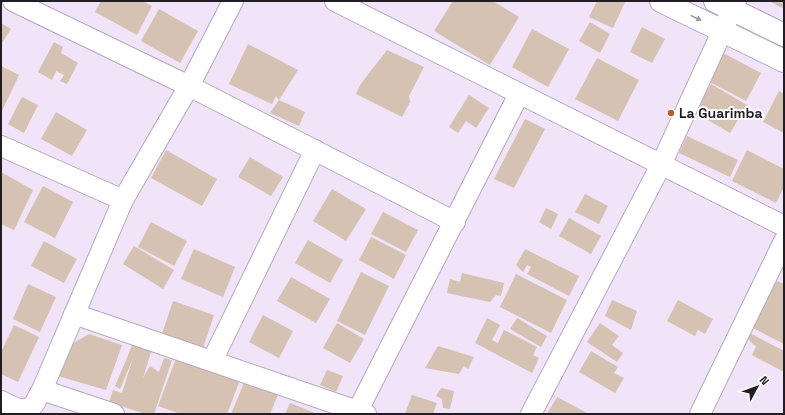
<svg xmlns="http://www.w3.org/2000/svg" width="785" height="415" font-family="'Space Grotesk',sans-serif">
  <style>
    .building { fill: #d5c2b2 }
    .lines { fill: none; stroke-linecap: round; stroke-linejoin: round }
    .minor-casing { stroke: #b5a8bb; stroke-width: 22 }
    .major-casing { stroke: #b5a8bb; stroke-width: 24 }
    .minor { stroke: #fff; stroke-width: 20 }
    .major { stroke: #fff; stroke-width: 22 }
    .oneway { fill: #9c999c }
    .poi-dot { fill: #c15b2d; stroke: #fff; stroke-width: 1.5 }
    .labels { text-anchor: middle; stroke-width: 4; stroke-linejoin: round; paint-order: stroke }
    .poi-label { font-size: 14px; font-weight: bold; fill: #221d24; stroke: #fff; text-anchor: start }
  </style>
  <rect width="100%" height="100%" fill="#f1e3f8"/>
  <g class="building">
    <path d="M101,1H143L152,6L137,35L95,12Z"/>
    <path d="M453,1H493L519,17L490,65L434,31Z"/>
    <path d="M597,1L625,2L613,28L589,17Z"/>
    <path d="M769,1H784V9Z"/>
    <path d="M159,9L198,31L180,63L141,41Z"/>
    <path d="M590,22L610,34L600,53L579,41Z"/>
    <path d="M1,23L11,29L2,43H1Z"/>
    <path d="M642,27L665,39L652,63L630,52Z"/>
    <path d="M532,29L569,49L548,87L512,67Z"/>
    <path d="M54,42L63,47L61,53L78,63L67,84L60,81L64,75L56,71L52,80L38,72Z"/>
    <path d="M248,44L298,70L279,100L276,96L272,104L229,84Z"/>
    <path d="M387,50L424,67L409,96L410,102L402,117L356,94L360,85Z"/>
    <path d="M723,53L761,73L746,101L708,81Z"/>
    <path d="M597,58L639,80L618,121L575,99Z"/>
    <path d="M1,66L19,75L1,113Z"/>
    <path d="M711,84L747,105L730,133L694,112Z"/>
    <path d="M779,91L784,94V133L763,122Z"/>
    <path d="M469,95L489,108L476,128L466,121L458,133L449,127Z"/>
    <path d="M22,97L38,105L24,133L8,124Z"/>
    <path d="M279,100L305,112L299,126L270,113Z"/>
    <path d="M56,112L87,130L72,156L41,139Z"/>
    <path d="M525,119L545,129L514,188L494,179Z"/>
    <path d="M687,136L738,160L730,177L679,153Z"/>
    <path d="M166,150L217,179L202,206L151,178Z"/>
    <path d="M747,150L784,169V187L776,203L732,181Z"/>
    <path d="M250,157L283,177L271,196L238,177Z"/>
    <path d="M1,172L33,190L14,230L1,224Z"/>
    <path d="M43,186L73,202L55,238L24,222Z"/>
    <path d="M332,189L366,209L346,241L313,221Z"/>
    <path d="M585,194L608,206L599,224L575,212Z"/>
    <path d="M546,208L558,214L551,229L539,222Z"/>
    <path d="M383,212L418,230L406,252L371,234Z"/>
    <path d="M569,218L601,236L591,254L559,236Z"/>
    <path d="M151,222L187,241L174,266L138,247Z"/>
    <path d="M371,237L406,255L394,279L359,260Z"/>
    <path d="M308,240L343,260L330,283L295,263Z"/>
    <path d="M44,241L77,259L64,283L31,266Z"/>
    <path d="M134,246L174,270L163,289L123,264Z"/>
    <path d="M194,249L235,267L223,297L181,279Z"/>
    <path d="M525,249L579,276L569,296L527,274L531,267L527,265L523,272L516,265Z"/>
    <path d="M361,272L389,286L365,335L337,321Z"/>
    <path d="M462,273L504,283L501,296L496,295L490,302L447,293L450,279L460,282Z"/>
    <path d="M516,274L567,300L551,333L500,307Z"/>
    <path d="M291,277L330,299L316,323L277,301Z"/>
    <path d="M777,281L784,284V344L751,327Z"/>
    <path d="M28,284L56,297L40,332L13,319Z"/>
    <path d="M612,300L637,311L631,330L605,316Z"/>
    <path d="M678,300L713,319L705,334L698,330L695,336L667,321Z"/>
    <path d="M173,301L214,315L203,348L162,334Z"/>
    <path d="M263,315L293,331L279,358L249,342Z"/>
    <path d="M487,318L500,325L492,340L498,343L504,330L537,347L533,355L539,358L532,373L475,343Z"/>
    <path d="M517,318L547,336L541,347L510,329Z"/>
    <path d="M337,323L364,339L350,363L323,348Z"/>
    <path d="M600,323L619,336L612,345L623,353L617,362L587,342Z"/>
    <path d="M14,325L39,337L18,382L1,374V352Z"/>
    <path d="M748,332L784,351V372L752,355L756,347L746,337Z"/>
    <path d="M89,334L122,345L106,390L51,374L65,348Z"/>
    <path d="M134,341L152,349L143,378L150,366L159,372L164,358L172,360L154,414H145L109,402L113,390L122,393L133,358L120,389L115,386Z"/>
    <path d="M438,346L474,357L468,369L464,366L459,374L425,368Z"/>
    <path d="M591,351L618,367L614,373L624,378L615,393L579,372Z"/>
    <path d="M177,356L240,380L227,414H180L158,406Z"/>
    <path d="M327,370L343,376L336,392L320,385Z"/>
    <path d="M246,378L279,392L270,414H231Z"/>
    <path d="M441,388L454,391L450,409L443,408L442,399L436,396Z"/>
    <path d="M412,395L437,403L433,414H405Z"/>
    <path d="M557,397L589,414H547Z"/>
    <path d="M290,403L317,414H285Z"/>
  </g>
  <g class="lines">
    <g class="minor-casing">
      <g id="minor">
        <path d="M13,1L189,86L455,222"/>
        <path d="M335,1L784,226"/>
        <path d="M1,146L123,200L189,86L233,1"/>
        <path d="M74,314L366,414"/>
        <path d="M212,361L315,150"/>
        <path d="M42,390L114,414"/>
        <path d="M1,401C10,406 26,415 34,404C37,400 39,394 42,390L123,200"/>
        <path d="M356,414L519,94"/>
        <path d="M531,414L661,165L736,1"/>
        <path d="M700,414L784,241"/>
      </g>
    </g>
    <g class="major-casing">
      <g id="major">
        <path d="M661,1L784,61"/>
        <path d="M715,1L784,35"/>
      </g>
    </g>
    <use href="#minor" class="minor"/>
    <use href="#major" class="major"/>
  </g>
  <defs><path id="oneway-solid" d="M-6-.8H1V-3.2L6.5 0L1 3.2V.8H-6Z"/></defs>
  <use class="oneway" href="#oneway-solid" transform="translate(696 18) rotate(26)"/>
  <circle class="poi-dot" cx="671" cy="113" r="4"/>
  <g class="labels">
    <g class="poi-label">
      <text x="679" y="118">La Guarimba</text>
    </g>
  </g>
  <rect width="785" height="415" fill="none" stroke="#221d24" stroke-width="4"/>
  <g transform="translate(757 387) rotate(49)" stroke="#ffffff" stroke-width="3" paint-order="stroke">
  <path d="M0-3L7 15L0 10L-7 15Z" fill="#221d24"/>
  <text y="-6" font-size="11" font-weight="bold" text-anchor="middle" fill="#221d24">N</text>
  </g>
</svg>
